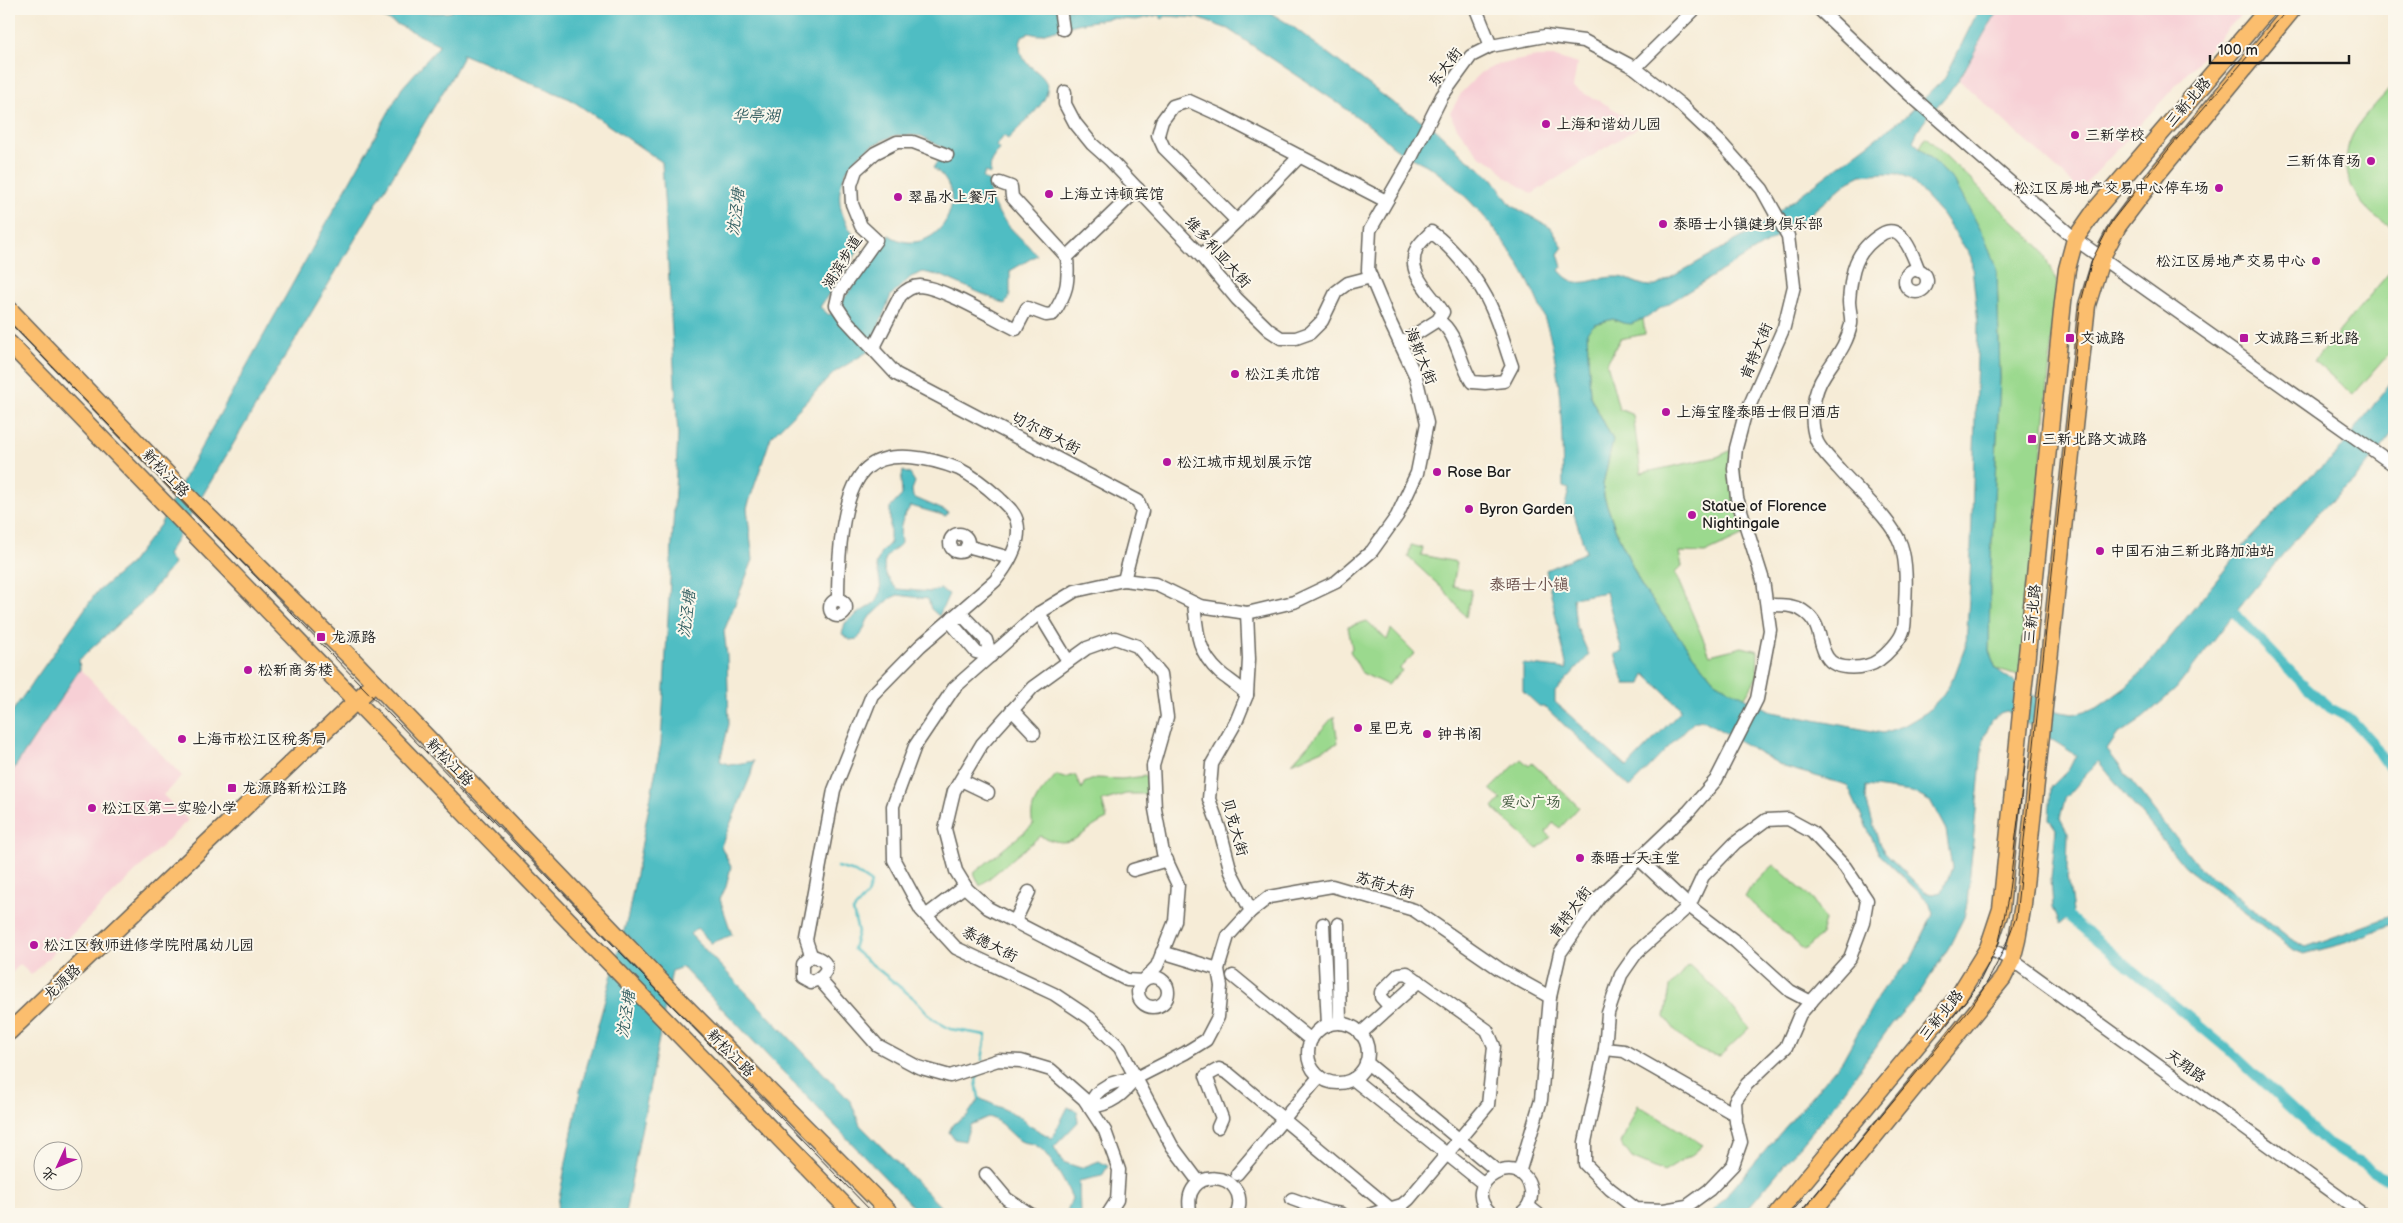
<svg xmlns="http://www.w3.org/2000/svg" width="2403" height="1223" font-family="'Balsamiq Sans','LXGW WenKai TC',sans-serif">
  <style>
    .built { fill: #f7cfd5 }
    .green { fill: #9bd98e; stroke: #5c7a55 }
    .water { fill: #4fbdc3; stroke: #366c70; fill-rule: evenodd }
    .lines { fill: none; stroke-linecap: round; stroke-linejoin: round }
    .stream { stroke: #4fbdc3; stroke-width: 2.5 }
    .canal { stroke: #4fbdc3; stroke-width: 10 }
    .minor-casing { stroke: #68655d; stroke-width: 15 }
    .major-casing { stroke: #68655d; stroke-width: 19 }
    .minor { stroke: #fff; stroke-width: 12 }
    .major { stroke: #fbbe6e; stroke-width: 16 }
    .tram { stroke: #1c1c1c; stroke-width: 1 }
    .poi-dot { fill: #b5179e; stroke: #fbf7ec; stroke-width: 2 }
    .labels { text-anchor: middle; stroke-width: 4; stroke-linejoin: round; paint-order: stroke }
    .street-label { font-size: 15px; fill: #1c1c1c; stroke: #fbf7ec }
    .poi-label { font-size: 15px; fill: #1c1c1c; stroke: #fbf7ec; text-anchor: start }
    .park-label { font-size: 15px; fill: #485e44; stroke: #fbf7ec }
    .water-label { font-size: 16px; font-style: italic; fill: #305c5f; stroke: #fbf7ec }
    .neighbourhood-label { font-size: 16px; fill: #684e49; stroke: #fbf7ec }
  </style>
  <rect width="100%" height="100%" fill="#fbf7ec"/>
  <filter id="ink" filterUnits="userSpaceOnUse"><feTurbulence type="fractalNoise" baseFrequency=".02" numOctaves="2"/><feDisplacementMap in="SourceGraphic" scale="10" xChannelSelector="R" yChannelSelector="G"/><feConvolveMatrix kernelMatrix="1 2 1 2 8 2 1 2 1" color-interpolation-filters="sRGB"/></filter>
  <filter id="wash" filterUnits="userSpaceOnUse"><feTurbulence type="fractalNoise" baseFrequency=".0096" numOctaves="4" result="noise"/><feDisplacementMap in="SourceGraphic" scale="20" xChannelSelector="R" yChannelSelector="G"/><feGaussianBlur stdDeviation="1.12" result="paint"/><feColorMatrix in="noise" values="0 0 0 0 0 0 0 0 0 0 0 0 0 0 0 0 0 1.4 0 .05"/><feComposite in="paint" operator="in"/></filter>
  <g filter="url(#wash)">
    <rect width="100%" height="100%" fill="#f6ecd7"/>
    <g class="built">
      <path d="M2001,9H2246L2080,190L1959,80L1985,31Z"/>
      <path d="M1537,57H1556L1577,64L1573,88L1607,105L1640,126L1532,194L1507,178L1495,164L1480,156L1457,128L1450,113L1462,92L1480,73L1499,64Z"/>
      <path d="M80,669L182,776L163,795L188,820L31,975L20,964L9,976V776Z"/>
    </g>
    <g class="green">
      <path d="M2394,84V227C2356,212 2332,166 2356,129C2366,113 2382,98 2394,84Z"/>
      <path d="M1926,137L2036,243L2043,252L2057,283L2022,676L1996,669L1989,651L1990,580L2000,378L1997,271L1954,181L1920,147Z"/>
      <path d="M2394,267V348L2353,395L2314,361Z"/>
      <path d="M1613,319C1625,325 1631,324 1643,319L1645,334L1620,339L1607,363L1619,409L1633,415L1641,473L1717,457L1736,448L1748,533L1705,553L1679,552L1682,566L1675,573L1710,655L1742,647L1758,651L1757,677L1744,699L1716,682L1693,655L1642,587L1616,531L1604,496L1603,484L1613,440L1590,396L1587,332L1595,324Z"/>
      <path d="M1411,545L1423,548L1421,555L1457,562L1453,586L1472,590L1466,617L1446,592L1408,557Z"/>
      <path d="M1367,621L1387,640L1391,629L1415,653L1400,668L1402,671L1387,685L1362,673L1350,651L1352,648L1348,627Z"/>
      <path d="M1334,716L1338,743L1292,763Z"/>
      <path d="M1521,759L1529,766L1532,763L1579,807L1560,828L1553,823L1546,832L1551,837L1537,849L1493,808L1501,799L1490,789Z"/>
      <path d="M1056,775L1064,778L1075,775L1082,789L1084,783L1096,778L1122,779L1146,776L1148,794H1126L1102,801L1107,819C1078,832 1076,852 1040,836L980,886L974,873L1033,825C1027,804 1043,791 1056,775Z"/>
      <path d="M1774,865L1813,900L1825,920L1821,935L1804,950L1745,897L1752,885Z"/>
      <path d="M1689,965L1724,997L1749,1028L1720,1056C1692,1052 1681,1038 1665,1017L1670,987Z"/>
      <path d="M1638,1105L1703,1145L1693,1154L1664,1172L1632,1158L1621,1143Z"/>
    </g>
    <g class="water">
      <path d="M365,9H412C424,14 439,13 451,12L453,9H1264L1292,26L1393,103L1434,128L1465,157L1493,179L1511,205L1551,228L1563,247L1558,254L1562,267L1559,270C1577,293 1592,277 1615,277C1629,276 1639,288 1656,286L1751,232L1907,115L1945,78L1979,9H2001C1983,30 1974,56 1959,79C1945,101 1923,116 1913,141L1954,181L1984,236L1997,271L2000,378L1990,580L1989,651L1996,669L2055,711L2073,714L2097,708L2125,688L2144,670L2248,541L2302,483L2336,455L2394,378V431L2355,480L2322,509L2288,548L2240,606L2176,689L2143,718L2117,735L2107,750L2197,865L2291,939L2306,947L2394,915V923L2346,943L2304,954L2294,950L2185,867L2098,761L2065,799L2060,818L2068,833L2067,869L2073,912L2060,924L2053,907L2051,879L2056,829L2049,819L2051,787L2069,769L2076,755L2007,711C1992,713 1989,727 1983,740L1967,903L1964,917L1949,947L1919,994L1891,1025L1835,1104L1743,1214H1711L1842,1061L1881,991L1911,960L1933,914L1929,902L1879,854L1847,785L1784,767L1703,720L1693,722L1630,787L1544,706H1539L1523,691V664L1567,669L1546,570L1586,552L1573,511L1564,510L1569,489L1563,487C1562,438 1562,375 1548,329C1529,268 1485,207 1433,169C1423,162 1410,158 1400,151C1390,145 1383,136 1374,129C1327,94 1276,62 1228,29L1197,18L1166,16L1162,19L1159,15L1136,20L1111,18L1077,24L1038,35L1029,33L1022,36C1011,69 1050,68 1047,91C1046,105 1018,128 1008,139L1004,136L996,146L999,149L991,161L990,174L985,172L983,178L989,182C987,212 1019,235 1037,255L1010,271V296L1005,304L942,276L923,272L911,277L891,295L869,351L835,372L771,437L747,508L753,560L724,631L727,656L729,724L720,761L730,765L754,761L751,775L721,846L731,867L726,887L720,899L732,935L711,943L697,928L690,934L851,1102L860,1125L948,1214H920L682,967L672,971L625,1214H556L580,1091L628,916L661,743L678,435L662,162L570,99L462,54V58L453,75L167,555L174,564L145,599L79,660L80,669L9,776V716L96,593L130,564L160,525L188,471L402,88L440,45ZM897,135L921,136L945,149L933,168C978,198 932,264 889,235L841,303L829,315L820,307L862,245C819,200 842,152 897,135ZM1884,173L1900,174L1909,178L1942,214L1971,257L1978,323L1970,582L1966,645L1954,677L1942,696L1927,712L1905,725L1883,733L1772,712L1716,682L1693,655L1642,587L1616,531L1604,497L1603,484L1613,440L1590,396L1587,332L1595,324L1613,319L1623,323L1631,324L1643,319L1798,224L1849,181L1861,175ZM1606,592L1622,652L1615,654L1625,684H1641L1645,674L1680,707V712L1627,767L1555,702V692L1589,655L1576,625L1573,598ZM1866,786L1912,792L1931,802L1946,830L1952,868L1942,892L1932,894L1925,892L1885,853L1879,843L1865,797Z"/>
      <path d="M903,471L910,474L915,482L912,490L913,497L948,512L946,516L911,506C901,519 899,527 901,543C898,548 893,549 889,554C878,567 888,579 897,589L931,592L940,589L949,594L939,616L931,609L928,599L898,595L891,598L868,619L861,635L857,639L850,640L842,634L845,623C872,600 889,608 876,565L881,552L890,543V508L902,495L901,481Z"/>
      <path d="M979,1098L1019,1116L1030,1126L1052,1138L1068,1107L1077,1111L1078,1122L1054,1147L1063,1162L1081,1168L1099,1161L1108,1166L1102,1176L1079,1181L1080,1214H1066L1072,1198C1066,1184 1049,1153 1037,1146C1032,1142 1024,1144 1019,1140C1008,1132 1002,1121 988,1117L970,1125L965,1141L954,1139L949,1132L953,1124L967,1116Z"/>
    </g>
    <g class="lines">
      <g class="stream">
        <path d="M837,867L855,872L871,883L867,895L853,911L858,932L853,949L916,1000L933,1019L950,1029L986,1035L982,1060"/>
        <path d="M979,1072L976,1081L979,1098"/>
      </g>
      <g class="canal">
        <path d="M2227,605L2299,680L2330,708L2351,719L2373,743L2394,775"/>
        <path d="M2063,907V912L2232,1053L2327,1143L2394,1183"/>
      </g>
    </g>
  </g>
  <g filter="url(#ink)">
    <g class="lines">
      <g class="minor-casing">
        <g id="minor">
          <path d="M1060,9L1063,29"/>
          <path d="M1476,9L1491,46"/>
          <path d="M1819,9L1908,93L2075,239L2394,465"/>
          <path d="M1635,68L1695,9"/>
          <path d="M1065,92V104L1075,123L1092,144L1111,161L1201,256L1237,299L1269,330L1281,338H1296L1310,333L1322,321L1336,292L1348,283L1371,277"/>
          <path d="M947,155L913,142H897L875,153L856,170L851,185L852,204L861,226L876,240L839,292L836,305L846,320L896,374L1138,501L1142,511L1124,580"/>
          <path d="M1300,156L1237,221L1164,148L1158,135L1162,121L1173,106L1189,101L1220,115L1386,201"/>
          <path d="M1000,183L1011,187L1012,197L1067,257"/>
          <path d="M1201,256L1237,221"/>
          <circle cx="1916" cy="281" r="11"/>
          <path d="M1400,344L1438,320L1443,312C1432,294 1406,274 1416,250C1418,244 1427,237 1431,232C1454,248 1480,282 1491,307C1500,326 1505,347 1512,366L1504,381L1485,383L1472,382C1459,363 1458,333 1438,320"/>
          <path d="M873,349L900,296C905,291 913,286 920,286C944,288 993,318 1016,329L1027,308L1046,315L1053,314C1067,293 1069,283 1067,257L1138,189"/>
          <circle cx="959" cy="543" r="9"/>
          <path d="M967,546L1010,558"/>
          <circle cx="838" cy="608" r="8"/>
          <path d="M1194,603C1197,632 1197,652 1220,673C1230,681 1239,686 1247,695"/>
          <path d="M1767,605C1778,605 1793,604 1803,611C1823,624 1817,642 1827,657C1836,672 1867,669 1879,660C1887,654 1900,641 1903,631C1906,624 1904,613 1905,605C1906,586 1907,563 1901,545C1893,521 1856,489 1839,469C1832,461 1819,449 1816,439C1809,419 1813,392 1825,374C1836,357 1847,345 1851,324C1852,317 1849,309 1849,301C1851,272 1855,250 1882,234C1902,221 1914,258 1919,271"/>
          <path d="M1039,613L1068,661"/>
          <path d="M1247,613L1249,659L1247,695L1236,722L1212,764L1209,799L1220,830L1231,872L1251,911"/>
          <path d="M953,617H964L986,640L991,656L976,652L953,625Z"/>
          <path d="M1115,638L1137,646L1161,674L1167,717L1153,766L1155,809L1163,853L1178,885L1175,921L1157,966L1143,981L1127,980L988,908L967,889L956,871L945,829L954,791L982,744L1033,687L1087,648Z"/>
          <path d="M1012,710L1034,733"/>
          <path d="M961,780L988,793"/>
          <path d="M1788,819L1812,832L1845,867L1867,900L1863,923L1850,958L1800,1014L1786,1047L1747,1084L1735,1101L1736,1122L1741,1142L1733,1165L1709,1190L1687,1206L1664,1210L1636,1209L1610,1189L1585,1164V1142L1605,1049L1608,1013L1621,975L1637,952L1689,906L1703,876L1735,843L1766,820Z"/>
          <path d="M1639,859L1689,906L1736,942L1790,991L1811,1002"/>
          <path d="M1133,870L1167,860"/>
          <path d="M927,915L965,886"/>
          <path d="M1015,921L1029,892"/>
          <path d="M1323,924L1328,1025"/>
          <path d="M1338,924L1340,1023"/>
          <path d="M1988,948L2012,960L2363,1214"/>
          <path d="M1162,952L1218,969"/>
          <path d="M811,955L806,940L834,790L872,695L920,646L995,581C1007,566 1022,542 1017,522C1016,513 1005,504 999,498C987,487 973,476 959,469C934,459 890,448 867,468C840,492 838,565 838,600"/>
          <path d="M811,955C815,957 820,958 823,961C833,970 819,979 811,982L802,977V964Z"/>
          <path d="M1233,976L1311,1040"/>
          <circle cx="1153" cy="992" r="15"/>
          <path d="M819,979L877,1045L918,1067L950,1076L998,1060L1021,1061L1051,1070L1084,1099L1105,1131L1119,1170L1117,1200L1108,1214"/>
          <circle cx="1338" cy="1053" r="30"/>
          <path d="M1360,1034L1419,981"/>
          <path d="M1605,1049L1624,1051L1736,1115"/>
          <path d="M1366,1062L1497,1171"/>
          <path d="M1136,1078L1185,1053L1206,1040L1218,1017L1221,986L1218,969L1228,936L1251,911L1269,897L1332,886L1414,910L1501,970L1550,997"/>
          <path d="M1136,1078C1124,1094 1110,1106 1089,1107C1096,1085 1115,1081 1136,1078Z"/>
          <path d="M1353,1079L1484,1184"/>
          <path d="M1218,1127L1222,1118L1206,1076L1219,1069L1229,1074L1391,1209"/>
          <path d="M986,1174L1007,1199L1030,1214"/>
          <path d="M1237,1174L1319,1077"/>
          <path d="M1199,1182L1172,1146L1120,1048L1090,1018L1054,994L956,948L921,910L894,860L893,806L915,746L954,688L1039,613L1075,591L1124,580L1155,584L1200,606L1247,613L1294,602L1336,582L1372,551L1397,516L1417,473L1427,423L1416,377L1389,320L1368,270L1370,230L1408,164L1442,96L1471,56L1491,46L1545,36L1584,41L1635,68L1680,104L1720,142L1762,189L1788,236L1794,286L1784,327L1744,418L1736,448L1734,469L1737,498L1763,580L1770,630L1757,699L1716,780L1689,811L1599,897L1560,953L1550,997L1541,1100L1519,1173"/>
          <path d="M1292,1199L1328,1212L1342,1214"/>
          <path d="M1528,1206L1538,1214"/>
          <path d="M1191,1214C1177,1164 1253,1169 1237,1214"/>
          <path d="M1372,1214L1402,1205L1409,1199L1488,1105L1494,1046L1487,1030L1407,973L1399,974L1381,992V997L1390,1007"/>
          <path d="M1492,1214C1454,1183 1524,1146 1531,1191C1532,1200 1528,1209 1520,1214"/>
        </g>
      </g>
      <g class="major-casing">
        <g id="major">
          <path d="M9,309L198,506L352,659L678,999L891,1214"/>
          <path d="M9,343L853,1214"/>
          <path d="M9,1032L375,683"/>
          <path d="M1777,1214L1959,995L1988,948L2001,909L2063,302L2067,269L2075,239L2096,209L2268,9"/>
          <path d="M1811,1214L2003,978L2012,960L2017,940L2023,904L2087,305L2102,257L2118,226L2158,173L2293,9"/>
        </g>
      </g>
      <use href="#minor" class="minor"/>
      <use href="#major" class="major"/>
      <g class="tram">
        <path d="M9,322L874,1214"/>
        <path d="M1942,1031L1978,985L1999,942L2008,898L2026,758"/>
        <path d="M1790,1214L1802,1200"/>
        <path d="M1799,1214L1972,1006C1992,977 2005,949 2016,917L2080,306L2092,260L2112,221L2172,145L2288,9"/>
      </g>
    </g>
  </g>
  <g class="poi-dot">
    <circle cx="1546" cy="124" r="5"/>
    <circle cx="2075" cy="135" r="5"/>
    <circle cx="2371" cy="161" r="5"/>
    <circle cx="2219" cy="188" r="5"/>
    <circle cx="1049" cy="194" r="5"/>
    <circle cx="898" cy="197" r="5"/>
    <circle cx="1663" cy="224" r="5"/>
    <circle cx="2316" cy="261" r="5"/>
    <rect x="2065" y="333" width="10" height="10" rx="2.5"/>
    <rect x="2239" y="333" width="10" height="10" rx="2.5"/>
    <circle cx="1235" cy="374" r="5"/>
    <circle cx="1666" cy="412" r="5"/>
    <rect x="2027" y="434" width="10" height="10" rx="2.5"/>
    <circle cx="1167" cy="462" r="5"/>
    <circle cx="1437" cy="472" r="5"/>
    <circle cx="1469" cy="509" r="5"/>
    <circle cx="1692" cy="515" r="5"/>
    <circle cx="2100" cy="551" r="5"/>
    <rect x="316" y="632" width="10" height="10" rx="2.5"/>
    <circle cx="248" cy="670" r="5"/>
    <circle cx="1358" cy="728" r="5"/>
    <circle cx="1427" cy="734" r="5"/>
    <circle cx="182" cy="739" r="5"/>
    <rect x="227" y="783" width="10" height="10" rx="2.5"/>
    <circle cx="92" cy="808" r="5"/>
    <circle cx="1580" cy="858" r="5"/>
    <circle cx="34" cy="945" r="5"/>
  </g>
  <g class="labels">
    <g class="street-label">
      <text transform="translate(1445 67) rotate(-52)" y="5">东大街</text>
      <text transform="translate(2188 102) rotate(-49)" y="5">三新北路</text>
      <text transform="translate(1218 252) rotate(48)" y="5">维多利亚大街</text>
      <text transform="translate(842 262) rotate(-58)" y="5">湖滨步道</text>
      <text transform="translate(1756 351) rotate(-67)" y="5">肯特大街</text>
      <text transform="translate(1421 356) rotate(68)" y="5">海斯大街</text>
      <text transform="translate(1046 433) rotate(27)" y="5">切尔西大街</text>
      <text transform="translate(166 473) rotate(46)" y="5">新松江路</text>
      <text transform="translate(2032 614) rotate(-84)" y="5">三新北路</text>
      <text transform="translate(450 762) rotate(46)" y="5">新松江路</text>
      <text transform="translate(1235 827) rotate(74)" y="5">贝克大街</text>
      <text transform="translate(1385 885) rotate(16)" y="5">苏荷大街</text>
      <text transform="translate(1570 912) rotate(-53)" y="5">肯特大街</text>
      <text transform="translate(990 944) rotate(27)" y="5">泰德大街</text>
      <text transform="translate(62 982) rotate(-44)" y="5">龙源路</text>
      <text transform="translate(1941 1015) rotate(-51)" y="5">三新北路</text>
      <text transform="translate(731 1053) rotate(45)" y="5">新松江路</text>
      <text transform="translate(2186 1066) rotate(36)" y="5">天翔路</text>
    </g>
    <g class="poi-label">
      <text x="1556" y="129">上海和谐幼儿园</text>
      <text x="2085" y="140">三新学校</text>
      <text x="2361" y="166" text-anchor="end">三新体育场</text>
      <text x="2209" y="193" text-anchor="end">松江区房地产交易中心停车场</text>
      <text x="1059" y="199">上海立诗顿宾馆</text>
      <text x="908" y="202">翠晶水上餐厅</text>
      <text x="1673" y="229">泰晤士小镇健身俱乐部</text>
      <text x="2306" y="266" text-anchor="end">松江区房地产交易中心</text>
      <text x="2080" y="343">文诚路</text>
      <text x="2254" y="343">文诚路三新北路</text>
      <text x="1245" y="379">松江美术馆</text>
      <text x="1676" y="417">上海宝隆泰晤士假日酒店</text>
      <text x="2042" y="444">三新北路文诚路</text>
      <text x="1177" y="467">松江城市规划展示馆</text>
      <text x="1447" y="477">Rose Bar</text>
      <text x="1702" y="511">Statue of Florence<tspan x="1702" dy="17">Nightingale</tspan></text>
      <text x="1479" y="514">Byron Garden</text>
      <text x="2110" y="556">中国石油三新北路加油站</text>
      <text x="331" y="642">龙源路</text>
      <text x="258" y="675">松新商务楼</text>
      <text x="1368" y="733">星巴克</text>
      <text x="1437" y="739">钟书阁</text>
      <text x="192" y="744">上海市松江区税务局</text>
      <text x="242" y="793">龙源路新松江路</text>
      <text x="102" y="813">松江区第二实验小学</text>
      <text x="1590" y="863">泰晤士天主堂</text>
      <text x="44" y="950">松江区教师进修学院附属幼儿园</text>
    </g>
    <g class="park-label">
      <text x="1531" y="807">爱心广场</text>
    </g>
    <g class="water-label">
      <text x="756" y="121">华亭湖</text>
      <text transform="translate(735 212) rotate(-83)" y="6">沈泾塘</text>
      <text transform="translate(686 614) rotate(-83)" y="6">沈泾塘</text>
      <text transform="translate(625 1014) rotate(-81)" y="6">沈泾塘</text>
    </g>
    <g class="neighbourhood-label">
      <text x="1529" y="590">泰晤士小镇</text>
    </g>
  </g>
  <rect width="2403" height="1223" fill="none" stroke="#fbf7ec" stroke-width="30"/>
  <g transform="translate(58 1166) rotate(226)"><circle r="24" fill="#fbf7ec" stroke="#a29f99"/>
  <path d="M0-4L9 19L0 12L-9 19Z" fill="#b5179e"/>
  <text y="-8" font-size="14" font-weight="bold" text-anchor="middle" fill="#1c1c1c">北</text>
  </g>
  <path d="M2210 55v8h139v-8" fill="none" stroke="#1c1c1c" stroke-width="2.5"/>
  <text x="2218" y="55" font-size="15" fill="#1c1c1c" stroke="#fbf7ec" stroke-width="4" paint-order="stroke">100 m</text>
</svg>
